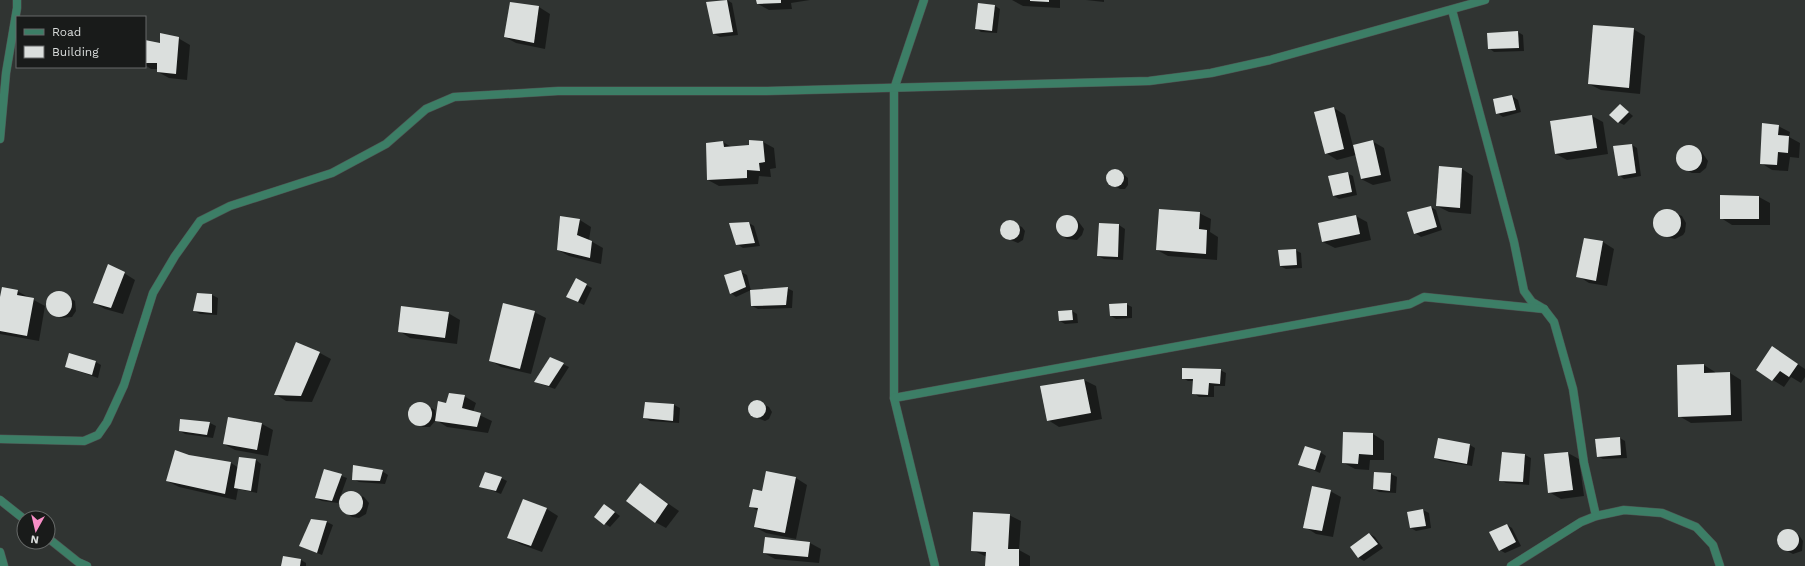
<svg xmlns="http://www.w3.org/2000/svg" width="1805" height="566" font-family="'Work Sans',sans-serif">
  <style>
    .shadow { fill: #0007 }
    .building { fill: #dbdfdd }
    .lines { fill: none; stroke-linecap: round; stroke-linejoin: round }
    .street-casing { stroke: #4f5251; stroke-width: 9 }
    .street { stroke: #3c7e66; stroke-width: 8 }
  </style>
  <rect width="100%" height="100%" fill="#303432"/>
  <g class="shadow">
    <path d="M727,0L732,3L738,35L720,37L714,34Z"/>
    <path d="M757,0H810L791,3L792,9L769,10L758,4Z"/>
    <path d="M1012,0H1060V8L1023,6Z"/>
    <path d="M1086,0H1104V2Z"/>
    <path d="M511,4L539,7L550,14L545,49L516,43L505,37Z"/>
    <path d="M995,6L1000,9L997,33L981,32L976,28Z"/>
    <path d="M1633,29L1645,36L1640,94L1601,90L1589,84Z"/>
    <path d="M1518,32L1523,35L1524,51L1494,52L1489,48Z"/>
    <path d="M178,38L190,45L187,80L169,78L158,72V69H151L145,65V41L161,44Z"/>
    <path d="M1512,96L1518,100L1521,112L1503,117L1497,113Z"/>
    <path d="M1620,105L1633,116L1624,125L1618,122Z"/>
    <path d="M1334,108L1345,115L1353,146L1372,141L1384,148L1391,181L1373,185L1361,179L1356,155L1337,160L1326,153Z"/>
    <path d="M1592,116L1603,122L1608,154L1567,160L1556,154Z"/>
    <path d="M1778,126L1790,132L1789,137L1800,143L1799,158L1790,157L1788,171L1772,170L1761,163Z"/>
    <path d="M723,142L733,148L749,146L763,142L774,148L776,168L770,169L771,177L759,176L758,184L719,186L708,180L707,144Z"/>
    <path d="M1632,145L1637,148L1641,176L1624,179L1619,175Z"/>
    <path d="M1688,147L1701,151L1708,161L1706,168L1700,173H1692L1682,168L1678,161L1679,153Z"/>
    <path d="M1462,169L1473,176L1471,214L1449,212L1437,206Z"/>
    <path d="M1119,171L1128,178V185L1125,189H1120L1109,183L1108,176L1111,172Z"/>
    <path d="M1347,173L1353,176L1357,195L1339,199L1334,196Z"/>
    <path d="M1759,197L1770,203V225H1732L1721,218Z"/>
    <path d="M1431,207L1436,210L1442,230L1421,237L1415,233Z"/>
    <path d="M1668,210L1682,216L1686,223L1685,232L1683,235L1675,239L1667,237L1661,234L1655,227V219L1660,212Z"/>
    <path d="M1199,213L1211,219L1210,232L1218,237L1217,260L1168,256L1157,250Z"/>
    <path d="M1065,216L1072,217L1078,221L1084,229L1082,235L1077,240L1067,239L1061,235L1057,230V223Z"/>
    <path d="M1356,216L1367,222L1371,240L1335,248L1323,242L1319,224Z"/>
    <path d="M561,218L580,220L591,227L589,240L603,248L601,264L569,256L558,250Z"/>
    <path d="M1011,222L1022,227L1025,231L1023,240L1018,243L1006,238L1001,230L1003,225Z"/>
    <path d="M749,223L754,226L760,246L743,248L737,244Z"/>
    <path d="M1100,224L1119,225L1125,229L1123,260L1104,259L1098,256Z"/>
    <path d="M1585,239L1603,242L1614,249L1607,286L1589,283L1578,276Z"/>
    <path d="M1295,250L1301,253L1302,268L1286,269L1280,266Z"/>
    <path d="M741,272L747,275L751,291L787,288L793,291L792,308L758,309L752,306L751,290L736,297L731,293Z"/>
    <path d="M124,273L135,280L123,314L105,309L94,303Z"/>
    <path d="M586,285L592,288L584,305L567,297Z"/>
    <path d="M17,291L45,306L39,341L0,334V303Z"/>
    <path d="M54,293H62L75,301L76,311L72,317L61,318L49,309L47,302L48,298Z"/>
    <path d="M198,294L212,295L218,298L217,315L200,314L194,311Z"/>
    <path d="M1126,304L1132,307V318L1116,319L1111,316Z"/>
    <path d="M1072,311L1077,314L1078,323L1065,324L1060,321Z"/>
    <path d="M534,312L546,318L531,374L501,367L490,360Z"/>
    <path d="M448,313L460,320L457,344L410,338L399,331Z"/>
    <path d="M1772,347L1805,369V377L1801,383L1791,377L1784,387L1757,370Z"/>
    <path d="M320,353L331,359L312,402L286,401L275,394Z"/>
    <path d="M550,358L569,367L555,389L535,382Z"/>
    <path d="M96,362L101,365L98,378L66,367Z"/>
    <path d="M1704,365L1715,372V373H1730L1741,380L1742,421L1691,423L1679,416Z"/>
    <path d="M1220,370L1226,373L1225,386H1214V397H1199L1194,393V381H1188L1183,378Z"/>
    <path d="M1084,380L1096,386L1102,419L1059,427L1048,420L1042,387Z"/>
    <path d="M464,396L476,403L473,412L492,421L488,433L447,427L436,420L430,427H423L411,420L410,409L416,404L423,403L435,410L436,418L447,404Z"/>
    <path d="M757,401L769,407L772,412L769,419L765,421L752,416L749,408L752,403Z"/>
    <path d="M645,403L674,405L680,408L679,423L650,421L644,417Z"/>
    <path d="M181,420L210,423L216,426L213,438L185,434L180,431Z"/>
    <path d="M262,424L273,430L268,456L235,450L224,444Z"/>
    <path d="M1373,434L1384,441V460H1370L1369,470L1355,469L1344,463Z"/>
    <path d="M1620,438L1625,441L1627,458L1603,459L1597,456Z"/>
    <path d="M1470,445L1475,448L1472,466L1441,461L1435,458Z"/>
    <path d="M1320,452L1326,456L1320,473L1299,464Z"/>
    <path d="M1503,453L1525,455L1531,458L1529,485L1506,483L1500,480Z"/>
    <path d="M1568,453L1579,459L1584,496L1561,499L1549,492Z"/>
    <path d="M189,456L231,463L239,468L256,460L261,464L257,493L238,489L236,500L179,487L167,481Z"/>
    <path d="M325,470L347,478L338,503L322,501L316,498Z"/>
    <path d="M382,471L388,475L385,484L359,482L353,479Z"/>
    <path d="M1375,473L1391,474L1397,477L1396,493L1379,492L1374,489Z"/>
    <path d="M501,478L507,481L501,494L480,486Z"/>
    <path d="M796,478L807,485L796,539L766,533L755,527L758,511L750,506L762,492Z"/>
    <path d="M640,484L679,511L666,528L655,522Z"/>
    <path d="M351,491L364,497L369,503L366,514L359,518L352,517L341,508V497Z"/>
    <path d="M1330,491L1341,497L1333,537L1316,534L1305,527Z"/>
    <path d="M523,500L547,509L558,516L542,552L520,544L508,537Z"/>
    <path d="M609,508L620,516L610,527L595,517Z"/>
    <path d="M1423,510L1429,513L1431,528L1416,531L1411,528Z"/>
    <path d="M1009,515L1021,521L1019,550L1030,556V566H986L987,557L972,550Z"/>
    <path d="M312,520L327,522L333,525L322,555L300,546Z"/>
    <path d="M1507,525L1512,528L1521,546L1505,553L1500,550Z"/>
    <path d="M1786,531L1799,535L1803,541L1802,551L1793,554L1781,548L1778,539L1780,533Z"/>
    <path d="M1370,534L1375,537L1383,548L1364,561L1359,558L1351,547Z"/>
    <path d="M766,538L810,543L821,549L819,563L775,559L764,553Z"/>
    <path d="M301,560L306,563V566H282Z"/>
  </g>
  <g class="building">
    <path d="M727,0L733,32L713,34L706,2Z"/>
    <path d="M756,0H781V3L757,4Z"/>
    <path d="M1030,0H1049V2L1030,1Z"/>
    <path d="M510,2L539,6L534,43L504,37Z"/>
    <path d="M978,3L995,5L992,31L975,29Z"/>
    <path d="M1593,25L1634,28L1629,88L1588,84Z"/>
    <path d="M1518,31L1519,48L1488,49L1487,33Z"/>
    <path d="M160,33L179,37L176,74L157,72V63H145V40L160,43Z"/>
    <path d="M1512,95L1516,110L1496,114L1493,99Z"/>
    <path d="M1620,104L1629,112L1618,123L1609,115Z"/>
    <path d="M1334,107L1344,149L1325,154L1314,112Z"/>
    <path d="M1592,115L1597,148L1555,154L1550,121Z"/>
    <path d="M1762,123L1779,125L1778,135L1789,136L1788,153L1778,152L1777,165L1760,164Z"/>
    <path d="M749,140L763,141L765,162L759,163L760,171L747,170V178L707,180L706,143L723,141L724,147L749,145Z"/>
    <path d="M1373,140L1381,175L1361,179L1353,145Z"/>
    <path d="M1632,144L1636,173L1618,176L1613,146Z"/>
    <circle cx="1689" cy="158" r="13"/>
    <path d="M1439,166L1462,168L1460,208L1436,206Z"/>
    <circle cx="1115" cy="178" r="9"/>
    <path d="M1348,172L1352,192L1333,196L1328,176Z"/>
    <path d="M1720,195L1759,196V219H1720Z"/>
    <path d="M1431,206L1437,227L1414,234L1407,212Z"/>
    <path d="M1159,209L1200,212L1199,229L1207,230L1206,254L1156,250Z"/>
    <circle cx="1667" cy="223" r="14"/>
    <circle cx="1067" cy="226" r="11"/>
    <path d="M1356,215L1360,234L1322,242L1318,223Z"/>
    <path d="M560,216L580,219L577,235L592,241L590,258L557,250Z"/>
    <circle cx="1010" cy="230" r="10"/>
    <path d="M749,222L755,243L736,245L729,223Z"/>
    <path d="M1099,223L1119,224L1118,257L1097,256Z"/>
    <path d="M1584,238L1603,241L1596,281L1576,277Z"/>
    <path d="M1296,249L1297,265L1280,266L1278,250Z"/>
    <path d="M108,264L125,272L111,308L93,303Z"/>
    <path d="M741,270L746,287L730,294L724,275Z"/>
    <path d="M576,278L587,284L578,302L566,297Z"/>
    <path d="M2,287L18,290L17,295L34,298L27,336L0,331V297Z"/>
    <path d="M788,287L786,305L751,306L750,290Z"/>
    <circle cx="59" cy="304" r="13"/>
    <path d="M197,293L212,294V313L193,311Z"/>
    <path d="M503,303L535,311L520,369L489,361Z"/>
    <path d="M1127,303V316H1110L1109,304Z"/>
    <path d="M401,306L449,312L445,338L398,332Z"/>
    <path d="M1072,310L1073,320L1059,321L1058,311Z"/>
    <path d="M296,342L320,352L301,396L274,395Z"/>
    <path d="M1772,346L1798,364L1789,377L1780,371L1772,381L1756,370Z"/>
    <path d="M69,353L96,361L92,375L65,367Z"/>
    <path d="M550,357L564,363L549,386L534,382Z"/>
    <path d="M1704,364V373L1730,372L1731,415L1678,417L1677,365Z"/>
    <path d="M1182,368L1221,369L1220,384L1209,383L1208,395L1192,394L1193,379H1182Z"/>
    <path d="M1084,379L1091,413L1047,421L1040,386Z"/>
    <path d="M449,393L465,395L462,408L481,413L477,427L435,421L438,401L446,403Z"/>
    <circle cx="757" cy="409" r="9"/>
    <path d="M645,402L674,404L673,421L643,418Z"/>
    <circle cx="420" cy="414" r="12"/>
    <path d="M228,417L262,423L257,450L223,444Z"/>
    <path d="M180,419L210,422L207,435L179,431Z"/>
    <path d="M1343,432L1373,433V455L1359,454L1358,464L1342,463Z"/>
    <path d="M1620,437L1621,455L1597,457L1595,439Z"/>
    <path d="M1438,438L1470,444L1467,464L1434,458Z"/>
    <path d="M1305,446L1321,451L1315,470L1298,465Z"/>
    <path d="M175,450L189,455L231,462L225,494L166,481Z"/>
    <path d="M1502,452L1525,454L1523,482L1499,481Z"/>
    <path d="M1568,452L1573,490L1548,493L1544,454Z"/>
    <path d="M239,457L256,459L251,491L234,488Z"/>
    <path d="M353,465L383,470L380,481L352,480Z"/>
    <path d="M324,469L342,474L332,501L315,498Z"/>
    <path d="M766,471L796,477L785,533L754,527L758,508L749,507L753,489L762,491Z"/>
    <path d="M485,472L502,477L496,491L479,487Z"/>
    <path d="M1374,472L1391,473L1390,491L1373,489Z"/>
    <path d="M640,483L668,504L655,523L626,501Z"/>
    <path d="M1312,486L1331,490L1322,531L1303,528Z"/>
    <circle cx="351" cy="503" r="12"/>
    <path d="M523,499L547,508L531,546L507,538Z"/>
    <path d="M604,504L615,512L604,525L594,517Z"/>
    <path d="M1423,509L1426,526L1410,528L1407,512Z"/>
    <path d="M973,512L1010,514L1008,549H1019V566H985L986,552L971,551Z"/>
    <path d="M311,519L327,521L317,553L299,546Z"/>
    <path d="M1507,524L1516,542L1499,551L1489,532Z"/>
    <circle cx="1788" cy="540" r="11"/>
    <path d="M1369,533L1378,544L1358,558L1350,547Z"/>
    <path d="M765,537L810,542L808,557L763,553Z"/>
    <path d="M283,556L301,559L300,566H281Z"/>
  </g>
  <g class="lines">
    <g class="street-casing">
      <g id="street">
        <path d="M924,0L894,89V398L935,566"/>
        <path d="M1452,10L1514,242L1524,291L1532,302L1544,309L1554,322L1573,389L1584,463L1596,516"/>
        <path d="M0,139L6,73L17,8V0"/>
        <path d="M894,398L1410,304L1424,297L1544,309"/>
        <path d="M0,439L84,441L98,435L107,422L124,385L153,293L175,256L200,221L230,206L332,173L386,144L426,109L454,97L558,91H767L1149,81L1211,73L1270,60L1485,0"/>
        <path d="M0,500L24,519"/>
        <path d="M48,538L78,562L87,566"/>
        <path d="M0,552L4,566"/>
        <path d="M1511,566L1581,522L1596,516L1624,510L1662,513L1696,527L1713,545L1720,566"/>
      </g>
    </g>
    <use href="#street" class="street"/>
  </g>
  <rect x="16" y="16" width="130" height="52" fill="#191b1a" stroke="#666968"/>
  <rect x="24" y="29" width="20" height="6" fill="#3c7e66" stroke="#666968"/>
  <text x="52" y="36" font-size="12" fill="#dadddc">Road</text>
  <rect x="24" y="46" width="20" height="12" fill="#dbdfdd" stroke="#666968"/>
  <text x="52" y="56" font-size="12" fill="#dadddc">Building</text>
  <g transform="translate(36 530) rotate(188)"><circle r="19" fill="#191b1a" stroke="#666968"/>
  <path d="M0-3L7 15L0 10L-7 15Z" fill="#f98fc8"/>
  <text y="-6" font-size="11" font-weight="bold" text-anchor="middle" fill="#dadddc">N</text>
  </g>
</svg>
